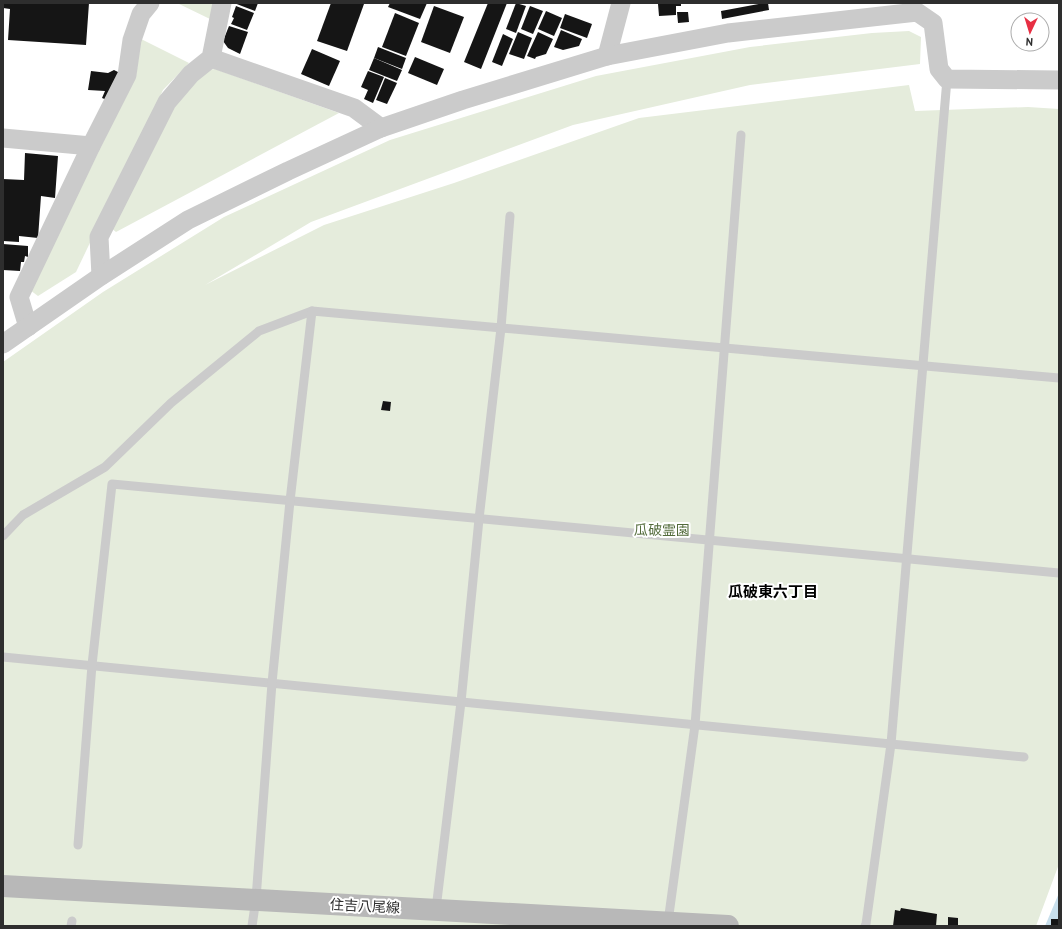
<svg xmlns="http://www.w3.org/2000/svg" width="1062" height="929" font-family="'PT Sans','Noto Sans JP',sans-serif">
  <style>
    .green { fill: #e5ecdc }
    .water { fill: #c8dfec }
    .building { fill: #151515 }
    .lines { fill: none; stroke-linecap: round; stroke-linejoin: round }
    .lane { stroke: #cbcbcb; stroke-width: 9 }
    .street { stroke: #cbcbcb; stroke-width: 19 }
    .secondary { stroke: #b8b8b8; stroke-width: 22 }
    .labels { text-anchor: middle; stroke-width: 4; stroke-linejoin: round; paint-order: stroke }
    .park-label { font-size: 14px; fill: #536b3b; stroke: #fff }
    .street-label { font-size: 14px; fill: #2e2e2e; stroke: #fff }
    .neighbourhood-label { font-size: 15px; font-weight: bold; fill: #000; stroke: #fff }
  </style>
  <rect width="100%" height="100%" fill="#fff"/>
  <g class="green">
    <path d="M177,3H213L210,19Z"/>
    <path d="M909,31L921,37L920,64L750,85L573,125L311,222L205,285L324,225L454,183L639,118L909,85L915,111L1028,107L1059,109V864L1036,926H3V362L103,292L224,217L390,140L596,76L750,47L872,33Z"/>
    <path d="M141,39L189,63L163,90L76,272L38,296L30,290L136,76Z"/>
    <path d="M215,69L339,113L116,232L111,228L177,102L205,70Z"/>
  </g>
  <path class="water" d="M1059,893V926H1045Z"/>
  <g class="building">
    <path d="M3,3H89L86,45L8,40L10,9L3,8Z"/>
    <path d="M234,3H258L255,11Z"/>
    <path d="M331,3L364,4L347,51L317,41Z"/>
    <path d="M390,3H427L420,19L388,7Z"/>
    <path d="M488,3H507L481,69L464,62Z"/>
    <path d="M516,3L526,6L516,33L506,29Z"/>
    <path d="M663,3H681V6H676V15L659,16L658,4H663Z"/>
    <path d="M764,3H768L769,10L722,19L721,11Z"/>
    <path d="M236,6L254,13L247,30L231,24L234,18L232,17Z"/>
    <path d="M434,6L464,17L450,53L421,42Z"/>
    <path d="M530,6L543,11L533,34L521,29Z"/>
    <path d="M546,11L562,18L554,36L538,29Z"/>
    <path d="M677,12H688L689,22L678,23Z"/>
    <path d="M395,13L419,23L406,56L382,47Z"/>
    <path d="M565,14L592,24L587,38L560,28Z"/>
    <path d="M229,26L248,32L240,54L228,48L223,41Z"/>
    <path d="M561,30L582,39L579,46L563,50L554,47Z"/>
    <path d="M518,32L532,38L524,59L509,54Z"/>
    <path d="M538,32L553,39L546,54L536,57L535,59L527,56Z"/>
    <path d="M503,34L513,39L502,66L492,62Z"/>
    <path d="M378,47L406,58L402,69L374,58Z"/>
    <path d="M312,49L340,61L329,86L301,74Z"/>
    <path d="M415,57L444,69L437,85L408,73Z"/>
    <path d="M374,58L402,70L397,81L369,70Z"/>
    <path d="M114,70L120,73L107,100L102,98L105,91L88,90L91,71L108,73Z"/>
    <path d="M368,71L384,77L373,103L364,99L368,90L361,87Z"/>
    <path d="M385,78L397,83L387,104L376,100Z"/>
    <path d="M25,153L58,156L55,198L41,196L38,238L19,236V242L3,241V179L24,180Z"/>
    <path d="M3,244L28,246V257L25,256L24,262H21L20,271L3,270Z"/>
    <path d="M383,401L391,402L390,411L381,410Z"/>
    <path d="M901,908L937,914L936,926H893L895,910L900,911Z"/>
    <path d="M948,917L958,918V926H948Z"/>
    <rect x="1051" y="919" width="8" height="7"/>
  </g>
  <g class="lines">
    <g class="lane">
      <path d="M3,536L23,515L105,467L171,403L259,331L312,311L1059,378"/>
      <path d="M3,657L1024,757"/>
      <path d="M78,845L92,665L112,484L1059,573"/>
      <path d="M436,909L461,702L479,519L501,328L510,216"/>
      <path d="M668,922L695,725L741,135"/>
      <path d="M71,926L72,921"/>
      <path d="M252,926L256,899L272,683L290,501L312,311"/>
      <path d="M865,926L866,924L891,744L947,79"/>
    </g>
    <g class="street">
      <path d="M607,56L621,3"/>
      <path d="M211,58L354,108L381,128"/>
      <path d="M3,138L91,146"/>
      <path d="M101,276L99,237L167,102L191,74L211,58L222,3"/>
      <path d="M28,327L19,297L91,146L127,75L132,40L141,14L150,3"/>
      <path d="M3,344L101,276L188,220L288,171L381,128L463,100L607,56L728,33L917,12L933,23L939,69L947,79L1059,80"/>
    </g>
    <path class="secondary" d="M3,886L728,926"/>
  </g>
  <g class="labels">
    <g class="park-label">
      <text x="662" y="535">瓜破霊園</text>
    </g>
    <g class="street-label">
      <text transform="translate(365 906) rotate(3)" y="5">住吉八尾線</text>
    </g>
    <g class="neighbourhood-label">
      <text x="773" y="597">瓜破東六丁目</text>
    </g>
  </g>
  <rect width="1062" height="929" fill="none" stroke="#2e2e2e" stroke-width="8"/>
  <g transform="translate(1030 32) rotate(184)"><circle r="19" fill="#ffffff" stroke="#ababab"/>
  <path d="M0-3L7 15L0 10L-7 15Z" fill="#e72f43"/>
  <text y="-6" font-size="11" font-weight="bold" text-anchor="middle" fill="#2e2e2e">N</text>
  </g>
</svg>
